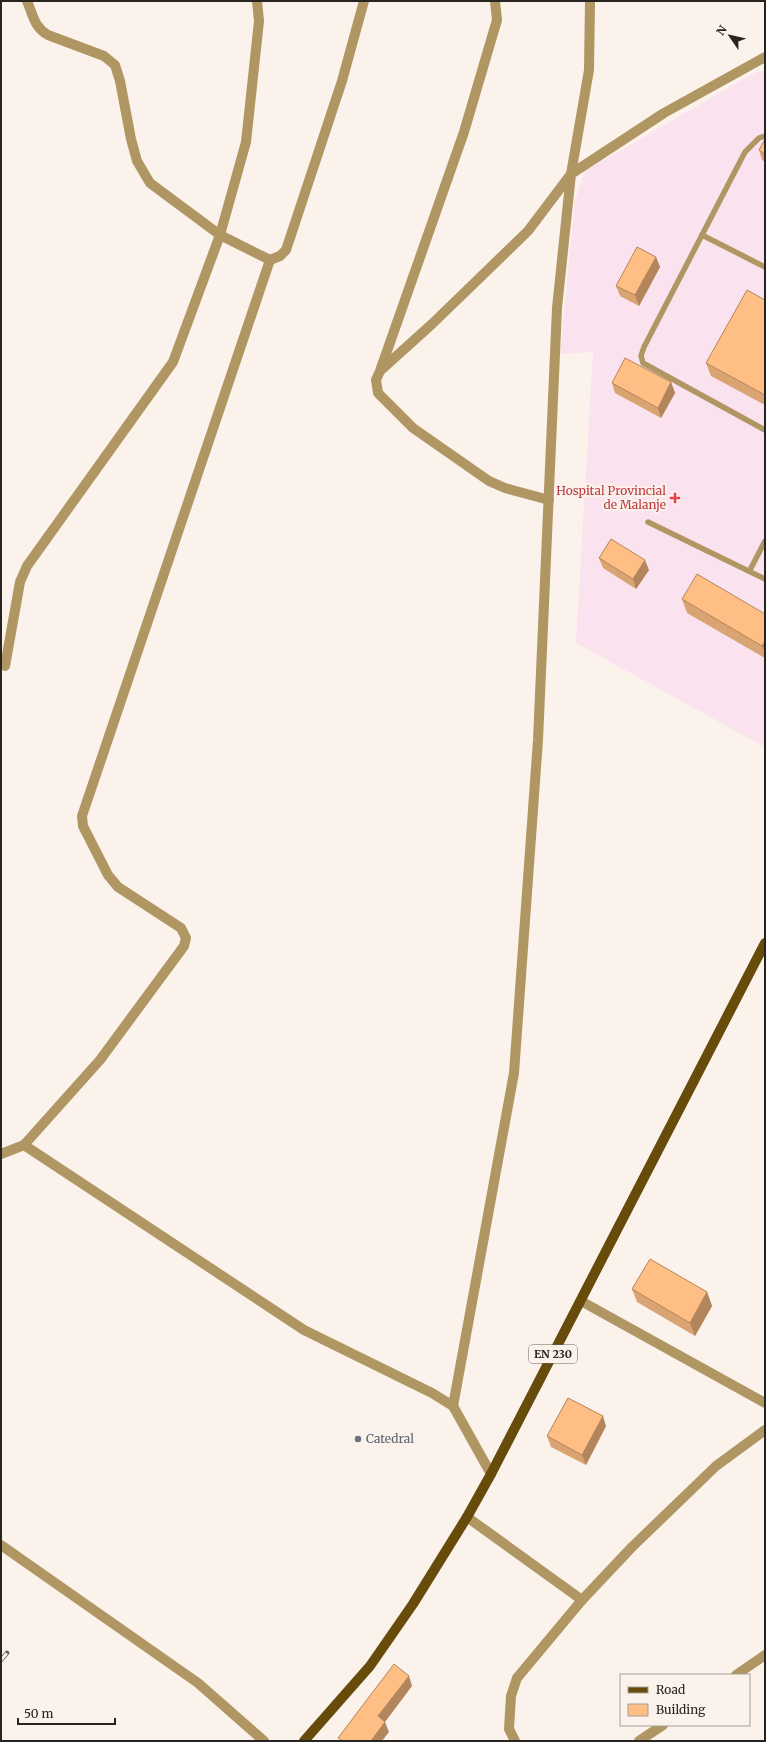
<svg xmlns="http://www.w3.org/2000/svg" width="766" height="1742" font-family="Merriweather,serif">
  <style>
    .medical { fill: #fae3ef }
    .lines { fill: none; stroke-linecap: round; stroke-linejoin: round }
    .service { stroke: #af9663; stroke-width: 5.5 }
    .minor { stroke: #af9663; stroke-width: 10 }
    .primary { stroke: #664b0a; stroke-width: 10 }
    .rail-casing { stroke: #5e5a56; stroke-width: 4.5 }
    .rail { stroke: #fbf2eb; stroke-width: 3; stroke-dasharray: 9; stroke-linecap: butt }
    .wall { fill: #daa372 }
    .shaded-wall { fill: #b2855c }
    .building { fill: #febe84; stroke: #b2855c }
    .health-dot { fill: #e0444e; stroke: #fbf2eb; stroke-width: 1.5 }
    .worship-dot { fill: #6b7280; stroke: #fbf2eb; stroke-width: 1.5 }
    .labels { text-anchor: middle; stroke-width: 4; stroke-linejoin: round; paint-order: stroke }
    .shield { fill: #fbf2eb; stroke: #66615d; stroke-width: 1 }
    .shield-label { font-size: 11px; font-weight: bold; fill: #262320 }
    .health-label { font-size: 12px; fill: #be3a42; stroke: #fbf2eb; text-anchor: end }
    .worship-label { font-size: 12px; fill: #5b616d; stroke: #fbf2eb; text-anchor: start }
  </style>
  <rect width="100%" height="100%" fill="#fbf2eb"/>
  <path class="medical" d="M765,70V747L576,643L593,352L560,354L575,200L585,171L754,73Z"/>
  <g class="lines">
    <g class="service">
      <path d="M765,136L759,138L745,152L644,347L641,356L643,363L765,430"/>
      <path d="M702,235L765,267"/>
      <path d="M648,522L765,579"/>
      <path d="M750,570L765,541"/>
    </g>
    <g class="minor">
      <path d="M27,1C33,15 34,27 48,35L104,56L115,65L120,81L131,139L137,161L150,183L220,235L270,260"/>
      <path d="M495,1L497,20L464,132L380,371L376,380L378,393L413,428L489,481L505,488L549,500"/>
      <path d="M381,370L432,324L528,231L571,174L664,113L765,57"/>
      <path d="M5,666L20,582L27,566L173,362L220,235L246,142L259,21L257,1"/>
      <path d="M24,1145L100,1060L184,946L186,938L181,928L118,887L108,875L83,826L82,816L270,260L280,256L286,250L342,81L364,1"/>
      <path d="M1,1154L24,1145L304,1330L432,1393L453,1406L491,1474"/>
      <path d="M581,1301L765,1403"/>
      <path d="M453,1406L514,1073L538,740L557,308L571,174L589,70L590,1"/>
      <path d="M467,1517L582,1600"/>
      <path d="M1,1545L198,1683L264,1741"/>
      <path d="M736,1675L765,1655"/>
      <path d="M515,1741L509,1729L511,1696L517,1678L582,1600L632,1547L716,1466L765,1430"/>
      <path d="M639,1741L663,1725"/>
    </g>
    <path class="primary" d="M304,1741L370,1666L413,1604L467,1517L491,1474L765,943"/>
    <g class="rail-casing">
      <path id="rail" d="M1,1660L7,1653"/>
    </g>
    <use href="#rail" class="rail"/>
  </g>
  <g class="wall">
    <path d="M765,139V162L762,160L759,150Z"/>
    <path d="M656,257L660,267L639,306L620,296L616,286Z"/>
    <path d="M765,300V405L711,376L706,363Z"/>
    <path d="M671,382L675,393L661,418L615,393L612,383Z"/>
    <path d="M599,558L649,570L636,589L603,568Z"/>
    <path d="M682,599L765,614V658L687,613Z"/>
    <path d="M632,1289L707,1292L712,1306L695,1336L637,1302Z"/>
    <path d="M606,1426L586,1465L551,1447L547,1436Z"/>
  </g>
  <g class="shaded-wall">
    <path d="M656,257L660,267L639,306L635,295Z"/>
    <path d="M671,382L675,393L661,418L658,408Z"/>
    <path d="M645,560L649,570L636,589L633,579Z"/>
    <path d="M765,641V653L762,646Z"/>
    <path d="M707,1292L712,1306L695,1336L690,1323Z"/>
    <path d="M603,1416L606,1426L586,1465L582,1455Z"/>
    <path d="M409,1676L412,1686L385,1722L389,1732L382,1741H371L378,1716Z"/>
  </g>
  <g class="building">
    <path d="M765,139V154L759,150Z"/>
    <path d="M637,247L656,257L635,295L616,286Z"/>
    <path d="M747,290L765,300V395L706,363Z"/>
    <path d="M625,358L671,382L658,408L612,383Z"/>
    <path d="M611,539L645,560L633,579L599,558Z"/>
    <path d="M697,574L765,614V641L762,646L682,599Z"/>
    <path d="M650,1259L707,1292L690,1323L632,1289Z"/>
    <path d="M568,1398L603,1416L582,1455L547,1436Z"/>
    <path d="M394,1664L409,1676L378,1716L385,1722L371,1741H343L338,1738Z"/>
  </g>
  <path class="health-dot" d="M673 492h4v4h4v4h-4v4h-4v-4h-4v-4h4z"/>
  <circle class="worship-dot" cx="358" cy="1439" r="4"/>
  <g class="labels">
    <rect class="shield" x="529" y="1345" width="48" height="18" rx="3"/>
    <g class="shield-label">
      <text x="553" y="1358">EN 230</text>
    </g>
    <g class="health-label">
      <text x="666" y="495">Hospital Provincial<tspan x="666" dy="14">de Malanje</tspan></text>
    </g>
    <g class="worship-label">
      <text x="366" y="1443">Catedral</text>
    </g>
  </g>
  <rect width="766" height="1742" fill="none" stroke="#262320" stroke-width="4"/>
  <rect x="620" y="1674" width="130" height="52" fill="#fbf2eb" stroke="#a69f9a"/>
  <rect x="628" y="1687" width="20" height="6" fill="#664b0a" stroke="#a69f9a"/>
  <text x="656" y="1694" font-size="12" fill="#262320">Road</text>
  <rect x="628" y="1704" width="20" height="12" fill="#febe84" stroke="#a69f9a"/>
  <text x="656" y="1714" font-size="12" fill="#262320">Building</text>
  <g transform="translate(730 36) rotate(304)" stroke="#fbf2eb" stroke-width="3" paint-order="stroke">
  <path d="M0-3L7 15L0 10L-7 15Z" fill="#262320"/>
  <text y="-6" font-size="11" font-weight="bold" text-anchor="middle" fill="#262320">N</text>
  </g>
  <path d="M18 1718v6h97v-6" fill="none" stroke="#262320" stroke-width="2"/>
  <text x="24" y="1718" font-size="12" fill="#262320" stroke="#fbf2eb" stroke-width="3" paint-order="stroke">50 m</text>
</svg>
